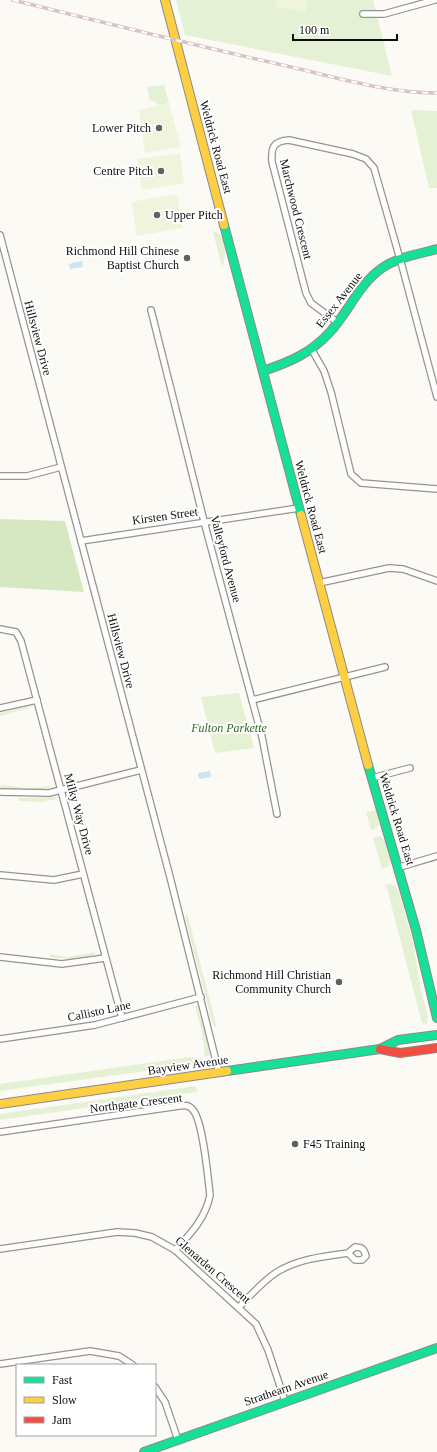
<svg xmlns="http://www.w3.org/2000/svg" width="437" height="1452" font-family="'Times New Roman',serif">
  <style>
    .green { fill: #e5f1d4 }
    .forest { fill: #d6e8c1 }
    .pitch { fill: #eff5dd }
    .water { fill: #cae6f5 }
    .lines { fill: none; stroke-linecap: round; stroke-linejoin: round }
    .street-casing { stroke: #959492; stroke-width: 8 }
    .fast-casing { stroke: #8c8b88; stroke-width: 10 }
    .slow-casing { stroke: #8c8b88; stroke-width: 10 }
    .jam-casing { stroke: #8c8b88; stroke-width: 10 }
    .street { stroke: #fffefd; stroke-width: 5.5 }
    .fast { stroke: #16e098; stroke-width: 8 }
    .slow { stroke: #ffcf43; stroke-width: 8 }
    .jam { stroke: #f24e42; stroke-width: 8 }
    .rail-casing { stroke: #d7c5c5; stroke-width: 3.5 }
    .rail { stroke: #fff; stroke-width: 2; stroke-dasharray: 6; stroke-linecap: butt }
    .poi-dot { fill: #61615e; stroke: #fff; stroke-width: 1.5 }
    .labels { text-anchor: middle; stroke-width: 4; stroke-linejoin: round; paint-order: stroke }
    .poi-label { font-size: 12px; fill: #0e0e0e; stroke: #fff; text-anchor: end }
    .street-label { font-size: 12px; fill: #0e0e0e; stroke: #fff }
    .park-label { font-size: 12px; font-style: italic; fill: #2e671e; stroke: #fff }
  </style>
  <rect width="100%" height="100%" fill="#fcfaf4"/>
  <g class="green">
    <path d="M176,0H373L392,76L185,35Z"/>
    <path d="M164,85L169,103L159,105L149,99L147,87Z"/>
    <path d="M411,110L437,111V188H429Z"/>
    <path d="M213,232C228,233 227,257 222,267Z"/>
    <path d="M239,693L254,748L215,753L201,697Z"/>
    <path d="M26,707H32L0,716V713Z"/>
    <path d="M1,785L27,788L52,786C42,793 13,788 1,788Z"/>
    <path d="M53,797L57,799L41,802L19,801V798Z"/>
    <path d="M376,810L379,825L376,828L371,830L366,812Z"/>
    <path d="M379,836C388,840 392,857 389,866L382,869L373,838Z"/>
    <path d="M389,884L396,886L399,892L413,942L421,991L428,1017L427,1024L422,1023L386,885Z"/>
    <path d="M187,913L217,1028L213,1025L185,917Z"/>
    <path d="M95,952L96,953C85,961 63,959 50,957V954L67,957Z"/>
    <path d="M197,1005L210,1047L209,1056H205L202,1032L195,1006Z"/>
    <path d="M190,1057L203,1059V1061L197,1064L0,1091V1084Z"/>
    <path d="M196,1086L197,1092L0,1120V1114Z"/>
  </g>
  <path class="forest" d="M0,519L65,521L84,592L0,587Z"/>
  <g class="pitch">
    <path d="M277,0H308L305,13L276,6Z"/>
    <path d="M169,103L181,147L145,153L139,110Z"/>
    <path d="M180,153L184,183L142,190L137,159Z"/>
    <path d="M177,194L183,228L137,236L131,202Z"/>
  </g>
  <g class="water">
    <path d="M82,261L83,267L70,269L69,264Z"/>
    <path d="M210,771L211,777L200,779L198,776V773Z"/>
  </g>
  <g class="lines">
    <g class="street-casing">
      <g id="street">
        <path d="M363,14H384L435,0"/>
        <path d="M0,235L170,877L219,1073"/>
        <path d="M151,310L206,529L262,737L277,814"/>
        <path d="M337,322L311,303L306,293L272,162C271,148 273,141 289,140L353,154L366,159L374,168L402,266L437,397"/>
        <path d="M312,350L324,371L331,392L351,474L361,483L437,489"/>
        <path d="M0,476H27L61,467"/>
        <path d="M81,541L299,508"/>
        <path d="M319,583L389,568L403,569L437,581"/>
        <path d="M0,629L16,632L21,641L122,1018"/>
        <path d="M252,700L385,667"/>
        <path d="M0,708L37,700"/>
        <path d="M372,778L410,768"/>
        <path d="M0,792L49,793L141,770"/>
        <path d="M400,867L437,856"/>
        <path d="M0,875L54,880L83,874"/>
        <path d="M0,957L62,964L105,958"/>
        <path d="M0,1039L95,1025L201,997"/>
        <path d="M0,1132L179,1106C185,1105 189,1105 193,1110C203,1121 208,1178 210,1195C206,1217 191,1234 175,1250"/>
        <path d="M0,1249L117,1232L135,1233L152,1237L175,1250L256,1324L268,1350L285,1401"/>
        <path d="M239,1307C251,1295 263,1281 277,1272C298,1259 325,1256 348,1253L355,1260H362L366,1256C364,1249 362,1247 355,1247L348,1253"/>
        <path d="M0,1364L90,1351L119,1356L133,1365"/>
        <path d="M155,1387L165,1402L178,1440"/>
      </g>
    </g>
    <g class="fast-casing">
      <g id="fast">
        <path d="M224,225L301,515"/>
        <path d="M263,371C290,362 311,353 330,332C349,311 359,284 382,268C398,257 419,254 437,249"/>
        <path d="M368,765L416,930L437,1018"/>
        <path d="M227,1071L380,1049L398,1040L437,1035"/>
        <path d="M144,1452L437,1348"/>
      </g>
    </g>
    <g class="slow-casing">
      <g id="slow">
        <path d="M165,0L224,225"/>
        <path d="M301,515L368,765"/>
        <path d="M0,1104L227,1071"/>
      </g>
    </g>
    <g class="jam-casing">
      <path id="jam" d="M380,1049L400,1053L437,1048"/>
    </g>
    <use href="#street" class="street"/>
    <use href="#fast" class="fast"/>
    <use href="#slow" class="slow"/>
    <use href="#jam" class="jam"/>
    <g class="rail-casing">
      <path id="rail" d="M13,0C105,23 198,46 291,67C338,78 388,93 437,93"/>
    </g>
    <use href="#rail" class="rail"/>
  </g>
  <g class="poi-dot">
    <circle cx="159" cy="128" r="4"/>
    <circle cx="161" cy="171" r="4"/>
    <circle cx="157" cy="215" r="4"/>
    <circle cx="187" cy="258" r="4"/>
    <circle cx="339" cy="982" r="4"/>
    <circle cx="295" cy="1144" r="4"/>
  </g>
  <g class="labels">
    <g class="poi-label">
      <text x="151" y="132">Lower Pitch</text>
      <text x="153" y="175">Centre Pitch</text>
      <text x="165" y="219" text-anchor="start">Upper Pitch</text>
      <text x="179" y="255">Richmond Hill Chinese<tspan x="179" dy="14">Baptist Church</tspan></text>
      <text x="331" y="979">Richmond Hill Christian<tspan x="331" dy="14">Community Church</tspan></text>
      <text x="303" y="1148" text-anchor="start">F45 Training</text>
    </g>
    <g class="street-label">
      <text transform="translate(216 147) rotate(75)" y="4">Weldrick Road East</text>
      <text transform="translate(296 209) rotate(76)" y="4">Marchwood Crescent</text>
      <text transform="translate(339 300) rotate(-52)" y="4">Essex Avenue</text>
      <text transform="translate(38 338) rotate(75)" y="4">Hillsview Drive</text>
      <text transform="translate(311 507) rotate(75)" y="4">Weldrick Road East</text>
      <text transform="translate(165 516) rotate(-8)" y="4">Kirsten Street</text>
      <text transform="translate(226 559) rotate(75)" y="4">Valleyford Avenue</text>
      <text transform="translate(121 651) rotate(75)" y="4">Hillsview Drive</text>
      <text transform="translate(79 814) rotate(75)" y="4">Milky Way Drive</text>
      <text transform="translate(397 819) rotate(73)" y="4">Weldrick Road East</text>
      <text transform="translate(99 1011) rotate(-12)" y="4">Callisto Lane</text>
      <text transform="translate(188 1065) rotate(-8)" y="4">Bayview Avenue</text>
      <text transform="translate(136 1103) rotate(-7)" y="4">Northgate Crescent</text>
      <text transform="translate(213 1270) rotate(41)" y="4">Glenarden Crescent</text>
      <text transform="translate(286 1388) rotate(-19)" y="4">Strathearn Avenue</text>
    </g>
    <g class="park-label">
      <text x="229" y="732">Fulton Parkette</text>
    </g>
  </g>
  <rect x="16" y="1364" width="140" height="72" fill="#ffffff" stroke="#9f9f9f"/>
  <rect x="24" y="1377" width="20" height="6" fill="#16e098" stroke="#9f9f9f"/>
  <text x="52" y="1384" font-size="12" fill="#0e0e0e">Fast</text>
  <rect x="24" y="1397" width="20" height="6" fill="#ffcf43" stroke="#9f9f9f"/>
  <text x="52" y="1404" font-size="12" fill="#0e0e0e">Slow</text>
  <rect x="24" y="1417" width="20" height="6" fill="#f24e42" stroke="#9f9f9f"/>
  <text x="52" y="1424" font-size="12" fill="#0e0e0e">Jam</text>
  <path d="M293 34v6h104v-6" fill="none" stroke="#0e0e0e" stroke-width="2"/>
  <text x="299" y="34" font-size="12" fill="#0e0e0e" stroke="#ffffff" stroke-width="3" paint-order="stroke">100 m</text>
</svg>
